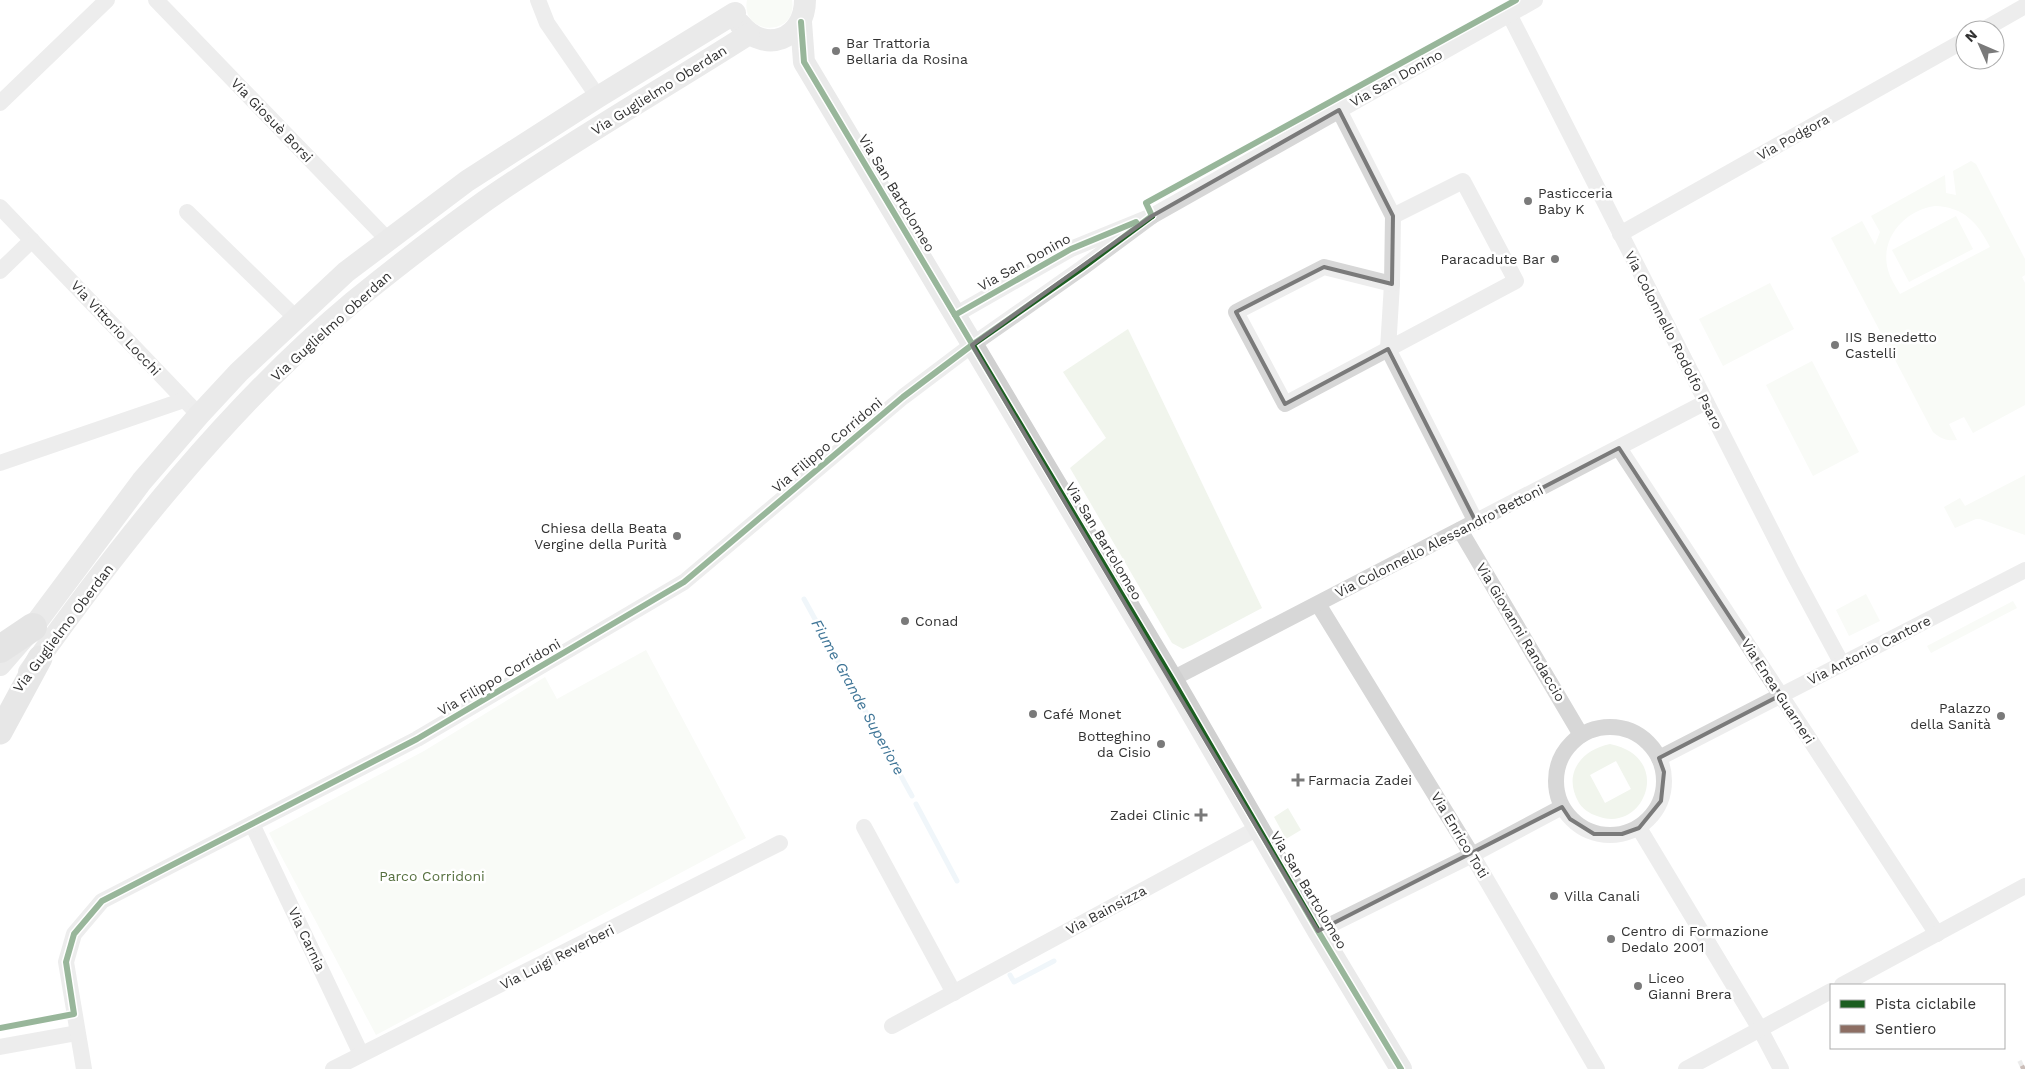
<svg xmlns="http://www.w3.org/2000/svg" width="2025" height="1069" font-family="'Work Sans',sans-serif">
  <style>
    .green { fill: #f1f5ed; fill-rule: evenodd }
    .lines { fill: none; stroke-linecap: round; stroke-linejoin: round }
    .stream { stroke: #ddebf3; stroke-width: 5 }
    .street-tunnel { stroke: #d6d6d6; stroke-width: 16; stroke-dasharray: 16 8; stroke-linecap: butt }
    .street { stroke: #d7d7d7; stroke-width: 16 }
    .secondary { stroke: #d0d0d0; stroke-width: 22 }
    .primary { stroke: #cacaca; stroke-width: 25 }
    .highway { stroke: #c4c4c4; stroke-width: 28 }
    .quiet { stroke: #8d6e63; stroke-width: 5; stroke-dasharray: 10 5; stroke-linecap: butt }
    .cycleway-casing { stroke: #fff; stroke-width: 9 }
    .cycleway { stroke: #1b5e20; stroke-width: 6 }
    .marked { fill: none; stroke: #7a7a7a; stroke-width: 4; stroke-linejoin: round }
    .poi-dot { fill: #7a7a7a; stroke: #fff; stroke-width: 2 }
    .labels { text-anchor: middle; stroke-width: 5; stroke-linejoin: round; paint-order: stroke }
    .poi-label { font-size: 14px; fill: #333; stroke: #fff; text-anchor: start }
    .street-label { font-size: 14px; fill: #333; stroke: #fff }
    .park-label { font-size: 14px; fill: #56703f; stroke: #fff }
    .water-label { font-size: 15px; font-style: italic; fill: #3f7597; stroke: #fff }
  </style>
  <rect width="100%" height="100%" fill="#fff"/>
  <g class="green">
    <path d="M747,0H792C798,38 740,36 747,0Z"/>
    <path d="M1971,161L1976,164L2025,259V275L2022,277L2025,283V405L1973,433L1964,417L1949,424L1957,440C1947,441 1941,439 1933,432L1831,238L1862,221L1875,245L1880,232L1871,216L1945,175L1946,193L1956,195L1953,171ZM1935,206C1964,207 1978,223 1990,247L1900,294C1896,287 1890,278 1888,270C1879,237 1906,210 1935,206Z"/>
    <path d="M1956,216L1973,249L1909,282L1892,250Z"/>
    <path d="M1770,283L1794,329L1723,366L1699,319Z"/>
    <path d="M1128,329L1262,608L1192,645L1183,649L1172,643L1070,468L1106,438L1063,372Z"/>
    <path d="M1812,361L1859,452L1813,476L1766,385Z"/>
    <path d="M2025,475V535L1980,519H1976L1955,528L1944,507L1960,498L1965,506Z"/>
    <path d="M1866,594L1880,621L1849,636L1836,610Z"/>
    <path d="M2013,601L2017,608L1931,653L1927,646Z"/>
    <path d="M646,650L746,838L376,1035L269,833L424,751L545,677L557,699Z"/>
    <path d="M1610,744C1675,757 1644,835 1597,816C1590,814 1583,809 1579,803C1562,774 1581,750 1610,744ZM1616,761L1631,789L1605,803L1590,775Z"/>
    <path d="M1288,808L1301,830L1286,839L1274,817Z"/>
  </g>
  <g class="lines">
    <g class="stream">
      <path d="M804,599L912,796"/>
      <path d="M916,804L957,881"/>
      <path d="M1010,975L1014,982L1054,961"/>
    </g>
    <path class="street-tunnel" d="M2021,1069L2025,1067"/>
    <g class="street">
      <path d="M156,0L388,240"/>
      <path d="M538,0L547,23L598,97"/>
      <path d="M1509,14L1792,571L1842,664"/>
      <path d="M1983,30L2025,6"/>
      <path d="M0,103L107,0"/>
      <path d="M1339,110L1393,216L1392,284L1388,349L1476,522"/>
      <path d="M0,207L199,415"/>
      <path d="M187,212L296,318"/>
      <path d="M1620,234L1965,40"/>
      <path d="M0,271L32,240"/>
      <path d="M1392,284L1324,267L1236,312L1285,404L1516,281L1463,181L1393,216"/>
      <path d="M955,315L1071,249L1152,216L1535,0"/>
      <path d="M1619,448L1937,934"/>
      <path d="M0,463L184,400"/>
      <path d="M1460,530L1581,735"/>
      <path d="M1318,604L1472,855L1597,1069"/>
      <path d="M1172,679L1706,402"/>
      <circle cx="1610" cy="781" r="54"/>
      <path d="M1659,758L2025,570"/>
      <path d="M252,824L361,1054"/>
      <path d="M864,827L954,993"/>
      <path d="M1639,828L1760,1029L1781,1069"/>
      <path d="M1318,931L1472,855L1562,807"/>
      <path d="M1842,985L2025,886"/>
      <path d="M892,1026L1258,828"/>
      <path d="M0,1047L77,1033"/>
      <path d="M84,1069L66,962L74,934L102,901L417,739L684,582L903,397L972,345L1082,268L1152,216"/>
      <path d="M333,1069L780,843"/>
      <path d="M1686,1069L1831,991"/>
    </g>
    <g class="secondary">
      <path d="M801,22L804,62L1172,679L1318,931L1401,1069"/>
      <path d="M740,24C765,55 805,39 805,0"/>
      <path d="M0,665L33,627L142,481L199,415L239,372L346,272L467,181L598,97L735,13"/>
      <path d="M29,672C122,541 230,405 353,302C396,267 440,233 485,201C570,142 661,90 749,34"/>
    </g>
    <path class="primary" d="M0,732L40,658"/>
    <path class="highway" d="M0,649L33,627"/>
    <path class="quiet" d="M2021,1069L2025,1067"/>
    <g class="cycleway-casing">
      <g id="cycleway">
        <path d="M801,22L804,62L1172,679L1318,931L1401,1069"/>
        <path d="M1152,216L1146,203L1516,0"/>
        <path d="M955,315L1071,249L1136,222"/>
        <path d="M0,1028L74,1014L66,962L74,934L102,901L417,739L684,582L903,397L972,345L1082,268L1152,216"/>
      </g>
    </g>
    <use href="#cycleway" class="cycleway"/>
  </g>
  <path d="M0 0H2025V1069H0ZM1339,110L1393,216L1392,284L1324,267L1236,312L1285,404L1388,349L1476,522L1619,448L1781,695L1659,758L1664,772L1661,801L1639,828L1622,834H1594L1570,819L1562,807L1318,931L972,345L1152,216Z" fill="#fff" fill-opacity=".55" fill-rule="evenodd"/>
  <path class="marked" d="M1339,110L1393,216L1392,284L1324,267L1236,312L1285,404L1388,349L1476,522L1619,448L1781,695L1659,758L1664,772L1661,801L1639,828L1622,834H1594L1570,819L1562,807L1318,931L972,345L1152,216Z"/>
  <g class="poi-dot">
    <circle cx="836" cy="51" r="5"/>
    <circle cx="1528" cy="201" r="5"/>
    <circle cx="1555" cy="259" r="5"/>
    <circle cx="1835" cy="345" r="5"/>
    <circle cx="677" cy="536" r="5"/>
    <circle cx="905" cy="621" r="5"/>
    <circle cx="1033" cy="714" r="5"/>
    <circle cx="2001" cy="716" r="5"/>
    <circle cx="1161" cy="744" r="5"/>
    <path d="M1295.5 772.5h5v5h5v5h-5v5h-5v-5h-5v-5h5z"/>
    <path d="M1198.5 807.5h5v5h5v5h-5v5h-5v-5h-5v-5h5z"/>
    <circle cx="1554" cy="896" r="5"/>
    <circle cx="1611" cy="939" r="5"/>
    <circle cx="1638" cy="986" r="5"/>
  </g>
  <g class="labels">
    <g class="poi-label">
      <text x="846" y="48">Bar Trattoria<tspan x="846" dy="16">Bellaria da Rosina</tspan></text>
      <text x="1538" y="198">Pasticceria<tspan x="1538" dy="16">Baby K</tspan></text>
      <text x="1545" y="264" text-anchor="end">Paracadute Bar</text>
      <text x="1845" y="342">IIS Benedetto<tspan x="1845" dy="16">Castelli</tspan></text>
      <text x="667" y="533" text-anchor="end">Chiesa della Beata<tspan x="667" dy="16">Vergine della Purità</tspan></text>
      <text x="915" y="626">Conad</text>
      <text x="1991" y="713" text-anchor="end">Palazzo<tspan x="1991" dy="16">della Sanità</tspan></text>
      <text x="1043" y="719">Café Monet</text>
      <text x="1151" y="741" text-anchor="end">Botteghino<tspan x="1151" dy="16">da Cisio</tspan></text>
      <text x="1308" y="785">Farmacia Zadei</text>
      <text x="1190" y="820" text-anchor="end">Zadei Clinic</text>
      <text x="1564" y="901">Villa Canali</text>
      <text x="1621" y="936">Centro di Formazione<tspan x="1621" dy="16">Dedalo 2001</tspan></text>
      <text x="1648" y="983">Liceo<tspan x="1648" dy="16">Gianni Brera</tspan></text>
    </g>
    <g class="street-label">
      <text transform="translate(1396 78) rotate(-29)" y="5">Via San Donino</text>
      <text transform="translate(659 90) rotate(-32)" y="5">Via Guglielmo Oberdan</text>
      <text transform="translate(272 120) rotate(46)" y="5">Via Giosuè Borsi</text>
      <text transform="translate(1793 137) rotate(-29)" y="5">Via Podgora</text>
      <text transform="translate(897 193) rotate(59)" y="5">Via San Bartolomeo</text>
      <text transform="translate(1024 262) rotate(-29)" y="5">Via San Donino</text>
      <text transform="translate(331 326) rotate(-42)" y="5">Via Guglielmo Oberdan</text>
      <text transform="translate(116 328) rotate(47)" y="5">Via Vittorio Locchi</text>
      <text transform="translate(1674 340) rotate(63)" y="5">Via Colonnello Rodolfo Psaro</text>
      <text transform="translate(827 445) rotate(-40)" y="5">Via Filippo Corridoni</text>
      <text transform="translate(1104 541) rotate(59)" y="5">Via San Bartolomeo</text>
      <text transform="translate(1439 541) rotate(-27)" y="5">Via Colonnello Alessandro Bettoni</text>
      <text transform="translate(63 628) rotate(-53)" y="5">Via Guglielmo Oberdan</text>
      <text transform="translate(1521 632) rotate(59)" y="5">Via Giovanni Randaccio</text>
      <text transform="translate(1869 650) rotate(-27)" y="5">Via Antonio Cantore</text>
      <text transform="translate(499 677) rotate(-30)" y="5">Via Filippo Corridoni</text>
      <text transform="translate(1778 691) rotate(57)" y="5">Via Enea Guarneri</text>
      <text transform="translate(1460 835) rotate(59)" y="5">Via Enrico Toti</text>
      <text transform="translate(1309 890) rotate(59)" y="5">Via San Bartolomeo</text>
      <text transform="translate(1106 910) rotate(-28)" y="5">Via Bainsizza</text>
      <text transform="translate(307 939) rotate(65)" y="5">Via Carnia</text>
      <text transform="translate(557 957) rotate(-27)" y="5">Via Luigi Reverberi</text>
    </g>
    <g class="park-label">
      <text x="432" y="881">Parco Corridoni</text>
    </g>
    <g class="water-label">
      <text transform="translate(858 697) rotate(61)" y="5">Fiume Grande Superiore</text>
    </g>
  </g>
  <rect x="1830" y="984" width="175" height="65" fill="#ffffff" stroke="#adadad"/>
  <rect x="1840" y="1000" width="25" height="8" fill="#1b5e20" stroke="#adadad"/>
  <text x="1875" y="1009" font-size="15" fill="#333333">Pista ciclabile</text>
  <rect x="1840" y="1025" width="25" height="8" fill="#8d6e63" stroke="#adadad"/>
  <text x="1875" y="1034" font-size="15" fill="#333333">Sentiero</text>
  <g transform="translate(1980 45) rotate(315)"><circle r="24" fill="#ffffff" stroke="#adadad"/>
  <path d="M0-4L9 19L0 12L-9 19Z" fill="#7a7a7a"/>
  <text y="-8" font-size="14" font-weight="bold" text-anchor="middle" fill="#333333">N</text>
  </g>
</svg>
